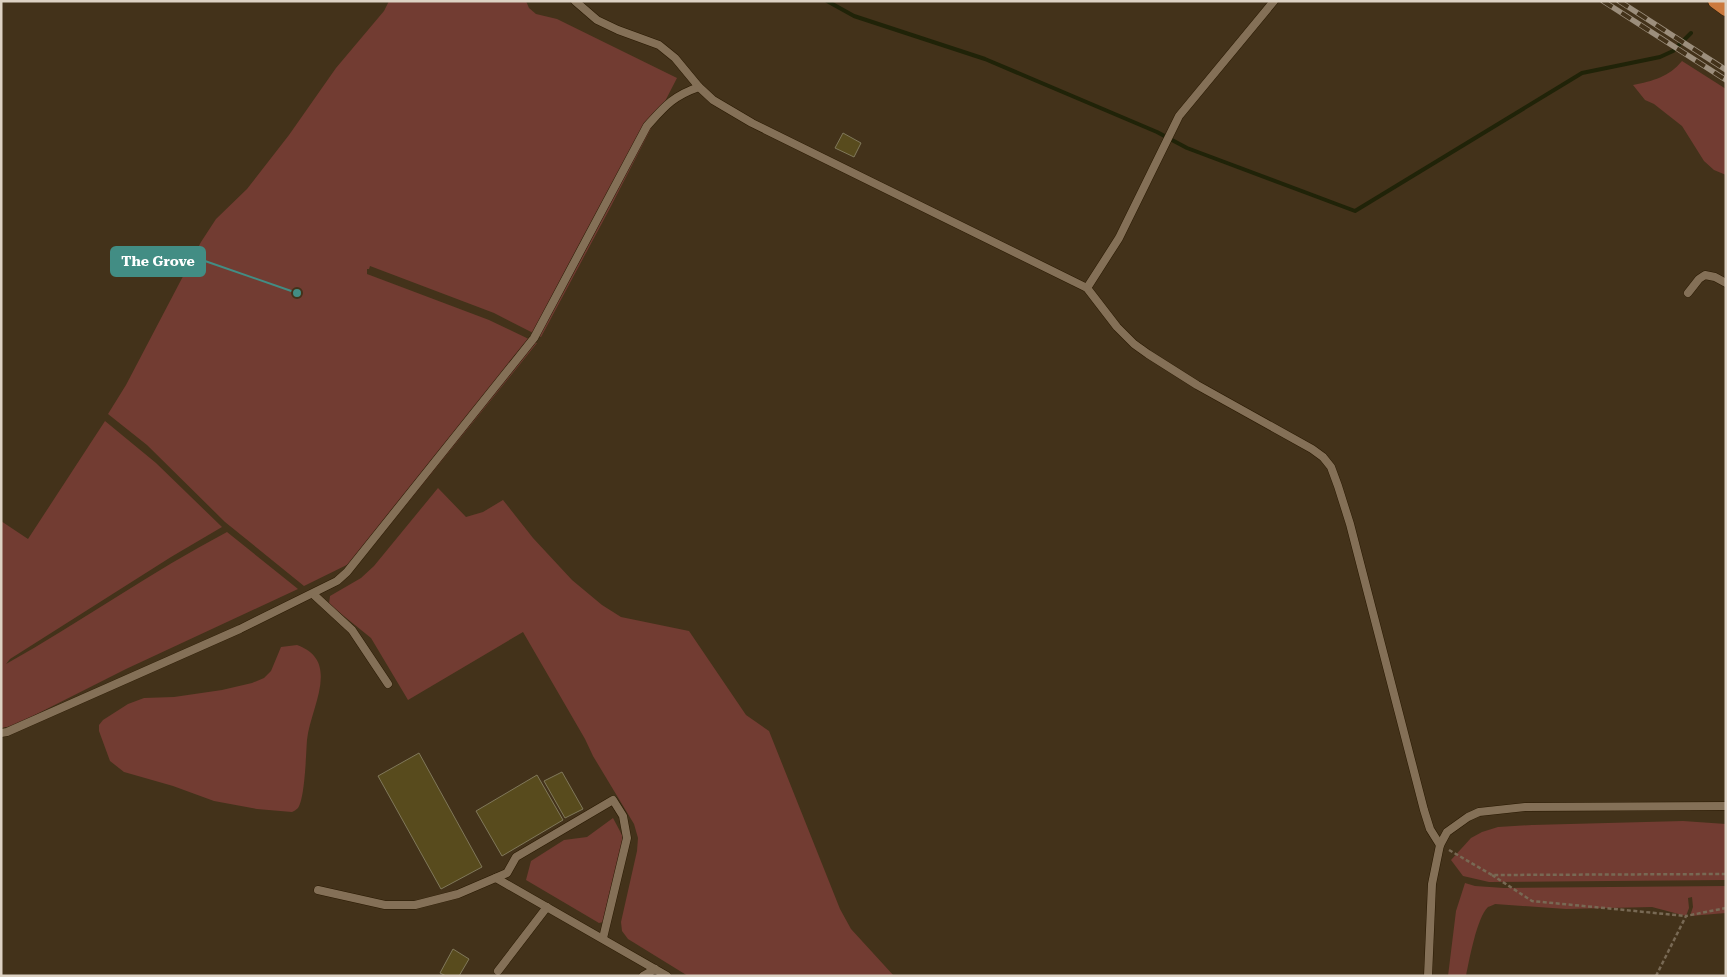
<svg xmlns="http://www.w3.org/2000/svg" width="1727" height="977" font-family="'Roboto Serif',serif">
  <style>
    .green { fill: #723c32 }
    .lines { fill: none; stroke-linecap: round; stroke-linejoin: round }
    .stream { stroke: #202308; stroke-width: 4 }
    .building { fill: #584b1d; stroke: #80785a }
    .service-casing { stroke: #291902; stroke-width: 9 }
    .trunk-casing { stroke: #291902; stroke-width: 15 }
    .path { stroke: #786954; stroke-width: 2.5; stroke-dasharray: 4 2.5; stroke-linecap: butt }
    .service { stroke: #847057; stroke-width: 8 }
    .trunk { stroke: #cb7a3e; stroke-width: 14 }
    .rail-casing { stroke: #9c8e7c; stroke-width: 5.5 }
    .rail { stroke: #43321a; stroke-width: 4; stroke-dasharray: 11; stroke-linecap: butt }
    .leader { fill: none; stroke: #428d84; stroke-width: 2 }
    .callout-dot { fill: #428d84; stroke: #43321a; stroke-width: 2 }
    .callout { fill: #428d84; stroke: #428d84; stroke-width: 2 }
    .callout-label { font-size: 14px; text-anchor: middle; font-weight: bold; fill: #fff }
  </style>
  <rect width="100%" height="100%" fill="#43321a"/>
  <g class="green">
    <path d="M389,1H526L529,8L536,14L557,19L677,78L609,210L541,337L494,313L370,266L369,269H367V274L489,320L537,343L365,556L304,586L225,522L147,445L108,414L126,385L201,242L216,219L247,189L289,135L336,68L384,11Z"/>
    <path d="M1682,61L1726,89V175L1714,170L1704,161L1682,126L1654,104L1645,100L1633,85C1653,81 1669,77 1682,61Z"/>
    <path d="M105,421L156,463L222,527L171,557L10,659L6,664C81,622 151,572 227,532L298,589L126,669L13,726L1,728V521L28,539Z"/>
    <path d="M438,488L466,517L483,512L503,500L533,538L572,580L602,605L621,617L689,631L746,715L769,731L840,909L851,929L894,976H688L628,939L622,931L621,922L637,851L638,838L634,824L593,756L585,739L523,632L408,700L371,638L329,604L330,596L361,578L374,566Z"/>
    <path d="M297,645C342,661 310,708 307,740C306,753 305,799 298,808C296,810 294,811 292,812L257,809L214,801L173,786L124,772L110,761L99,731V725L103,720L128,704L144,698L174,697L222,690L252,683L264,678L271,671L281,647Z"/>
    <path d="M613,818L622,835L623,847L603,922L599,923L526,880L531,861L564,840L587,837Z"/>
    <path d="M1683,821L1726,824V880L1489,882L1463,876L1451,860L1471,838L1482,832L1498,827L1532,825Z"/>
    <path d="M1465,883L1475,886L1504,888L1726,886V913L1690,916L1693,907L1692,897L1688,898L1689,908L1686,916L1652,907L1566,909L1495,904C1495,904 1489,907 1488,907C1477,917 1469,961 1466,976H1448L1456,911Z"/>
  </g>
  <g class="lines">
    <path class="stream" d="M827,1L854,16L985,59L1157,132L1187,148L1355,211L1582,73L1660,57L1673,51L1691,33"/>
  </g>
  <g class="building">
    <path d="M843,133L861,143L854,157L835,148Z"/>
    <path d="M419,753L482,867L441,889L378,776Z"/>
    <path d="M562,772L583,809L565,818L544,781Z"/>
    <path d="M537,775L563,820L502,856L476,811Z"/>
    <path d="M453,949L469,959L459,976H446L440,973Z"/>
  </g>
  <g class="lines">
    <g class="service-casing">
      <g id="service">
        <path d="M575,1L597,20L618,30L659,45L675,58L699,87L713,100L752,123L1087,288L1117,327L1134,344L1148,354L1197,385L1312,449L1323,457L1331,467L1338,486L1350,524L1424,810L1430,829L1440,845"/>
        <path d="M1087,288L1119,238L1179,116L1274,1"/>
        <path d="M1688,293L1699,279L1705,275L1715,277L1726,283"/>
        <path d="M313,594L352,630L388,684"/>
        <path d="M1,733L7,732L240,629L337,581L347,572L534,338L647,126C665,106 673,96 699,87"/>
        <path d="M496,878L667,976"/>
        <path d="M318,890L385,905H415L458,894L507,873L516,857L613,800L623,816L627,838L603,938"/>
        <path d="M498,971L547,907"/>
        <path d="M643,976L655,969"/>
        <path d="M1428,976L1432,884L1440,845L1447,832L1468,817L1479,812L1525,807L1726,806"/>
      </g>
    </g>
    <g class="trunk-casing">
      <path id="trunk" d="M1715,1L1726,9"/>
    </g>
    <g class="path">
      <path d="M1449,850L1492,875L1726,874"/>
      <path d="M1492,875L1532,901L1686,916"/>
      <path d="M1656,976L1686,916L1726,908"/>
    </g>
    <use href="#service" class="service"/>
    <use href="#trunk" class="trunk"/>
    <g class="rail-casing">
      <g id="rail">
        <path d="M1603,1L1726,80"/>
        <path d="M1619,1L1726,70"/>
      </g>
    </g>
    <use href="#rail" class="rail"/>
  </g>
  <path class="leader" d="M297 293L205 261"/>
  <circle class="callout-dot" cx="297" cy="293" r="5"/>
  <rect class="callout" x="111" y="247" width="94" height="29" rx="5"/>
  <g class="callout-label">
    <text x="158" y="266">The Grove</text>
  </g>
  <rect width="1727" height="977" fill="none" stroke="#ddd2c4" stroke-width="5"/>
</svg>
